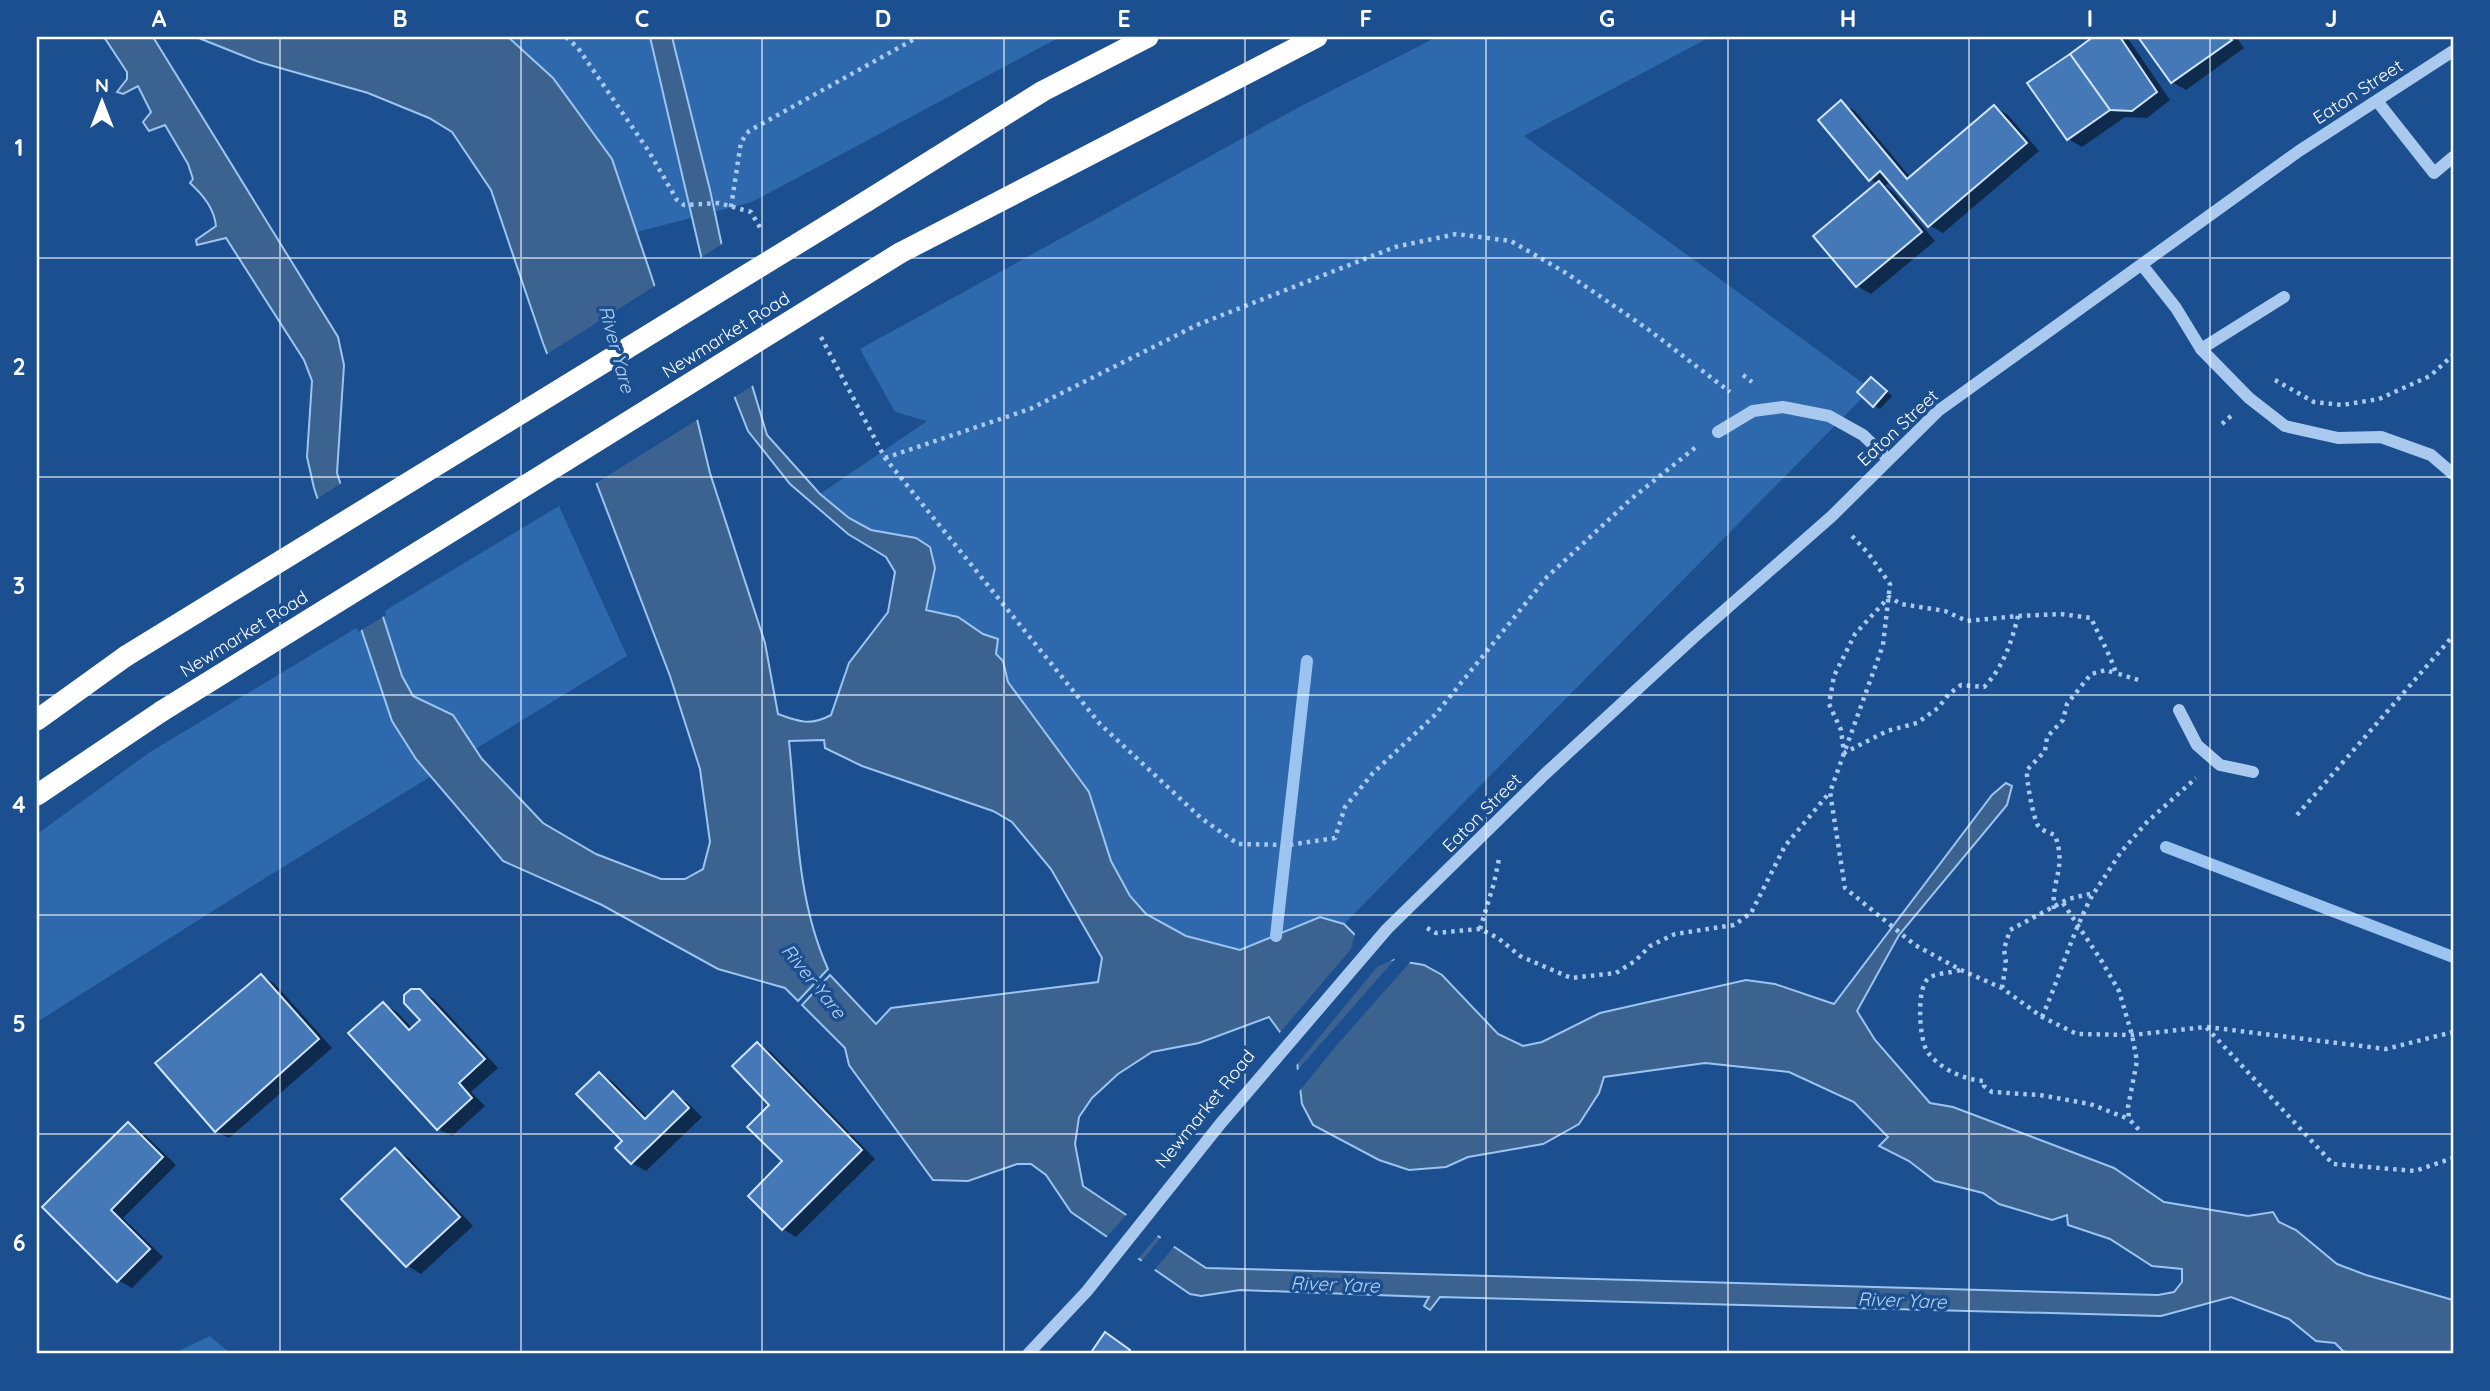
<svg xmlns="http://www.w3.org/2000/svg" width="2490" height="1391" font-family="Quicksand,sans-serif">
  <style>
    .green { fill: #2e69ad }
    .water { fill: #3c6290; stroke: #9cc4f0; stroke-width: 2; fill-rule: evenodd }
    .pier { fill: #1b4f8f }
    .shadow { fill: #0007 }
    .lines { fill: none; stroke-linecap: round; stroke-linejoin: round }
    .stream { stroke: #9cc4f0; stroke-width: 12 }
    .building { fill: #4478b7; stroke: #cfe3fa; stroke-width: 2 }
    .path { stroke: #a9c9ee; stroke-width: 4.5; stroke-dasharray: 3.5 5; stroke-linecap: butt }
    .minor { stroke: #a9c9ee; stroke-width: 12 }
    .highway { stroke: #fff; stroke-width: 21 }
    .highway-bridge { stroke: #fff; stroke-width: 21 }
    .grid { fill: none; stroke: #fff; stroke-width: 2; stroke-opacity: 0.55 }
    .labels { text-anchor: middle; stroke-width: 7; stroke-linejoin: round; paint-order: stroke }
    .street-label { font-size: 18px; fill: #fff; stroke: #1b4f8f }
    .water-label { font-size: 19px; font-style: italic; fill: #b5d3f5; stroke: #1b4f8f }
    .neatline { fill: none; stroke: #fff; stroke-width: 2.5 }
    .grid-label { font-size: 23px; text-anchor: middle; font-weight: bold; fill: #fff }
  </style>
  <rect width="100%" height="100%" fill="#1b4f8f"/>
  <g class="green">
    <path d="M508,37H1060L752,202L637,232L611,159Z"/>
    <path d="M1437,37H1710L1524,136L1871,389L1344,924L1320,917L1240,950L1186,936L1146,914L1130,896L1111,861L1089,792L1008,682L1003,661L996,654L997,639L983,634L958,617L926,610L934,568L916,538L871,530L849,518L820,494L927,421L895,412L860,349L1303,105Z"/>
    <path d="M559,506L627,656L270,875L37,1022V834L150,752Z"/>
    <path d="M210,1336L231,1354H172Z"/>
  </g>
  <path class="water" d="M104,37H153L338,337L344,365L337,473L402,676L413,696L453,715L482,759L543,823L596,854L661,879H685L703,869L710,842L700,769L670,676L543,343L491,190L452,132L429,118L368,93L259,62L196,37H508L553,78L612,159L652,278L696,415L710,473L765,643L778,714C799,722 811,726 831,715L849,663L888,612L895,572L886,557L848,534L790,484L748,431L733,393L650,37H672L710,190L751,382L767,435L820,494L849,518L871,530L916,538L930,547L935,568L926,610L958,617L983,634L998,639L996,654L1003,661L1008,682L1089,792L1111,861L1130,896L1146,914L1186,936L1240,950L1320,917L1344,924L1377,957L1424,965L1442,975L1498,1034L1523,1046L1542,1042L1600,1013L1746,980L1775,984L1834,1004L1992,795L2006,783L2012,786L2007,805L1899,935L1857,1011L1875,1040L1930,1103L1953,1107L2114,1168L2164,1202L2248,1216L2273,1212L2279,1222L2296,1230L2337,1264L2366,1275L2453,1300V1354H2353L2343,1351L2335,1343L2316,1341L2289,1319L2231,1297L2161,1316L1440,1297L1430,1310L1424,1306L1429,1297L1240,1290L1201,1296L1190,1294L1071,1212L1046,1175L1031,1164H1017L968,1181L933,1180L849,1065L845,1048L802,1005L830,975L876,1024L891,1008L1098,982L1102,958L1051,869L1012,822L993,811L862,766L825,748L824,740L789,741C797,817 796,899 828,969L798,1001L785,988L718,969L602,905L503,861L416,759L392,721L314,488L307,457L312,381L304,360L226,238L197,245L196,240L216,226C214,208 203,195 190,183L193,179L188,164L165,125L149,131L143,122L151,112L138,86L123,94L117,92L127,79V72ZM1269,1017L1296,1054L1302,1104L1313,1125L1379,1160L1409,1170L1446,1167L1468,1157L1543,1144L1579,1124L1599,1093L1604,1077L1705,1063L1789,1072L1854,1102L1888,1137L1879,1146L1909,1161L1935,1181L1983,1193L1999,1204L2052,1220L2067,1215L2068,1225L2110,1239L2152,1266L2182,1269V1282L2174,1292L2158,1295L1206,1268L1083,1186L1075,1144L1079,1117L1092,1098L1118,1074L1152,1052L1199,1043Z"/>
  <g class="pier">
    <path d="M725,242L755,384L731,399L699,259Z"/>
    <path d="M658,284L700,418L593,485L544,356Z"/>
    <path d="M343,482L386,615L358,632L314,501Z"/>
    <path d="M1356,930L1379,954L1412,960L1336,1046L1297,1094L1295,1073L1396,958L1377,967L1294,1068L1293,1056L1278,1035L1351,949Z"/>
    <path d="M1129,1212L1160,1233L1136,1261L1105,1239Z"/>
    <path d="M1163,1235L1176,1244L1153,1272L1140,1263Z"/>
  </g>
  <g class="shadow">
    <path d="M2096,37H2127L2170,100L2147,118L2125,117L2082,147L2068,139L2030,84Z"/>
    <path d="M2140,37H2236L2244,48L2186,90L2172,82Z"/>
    <path d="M1841,103L1855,111L1911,178L1995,107L2008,115L2039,151L1943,233L1929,225L1891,181L1885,186L1893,191L1935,241L1871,294L1857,286L1878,184L1870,179Z"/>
    <path d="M1877,383L1892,396L1880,409L1874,405Z"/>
    <path d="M262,976L275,984L332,1048L229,1138L216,1131Z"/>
    <path d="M419,990L434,999L498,1068L471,1092L485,1106L452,1136L438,1129L383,1004L397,1012L413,1029L422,1020Z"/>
    <path d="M758,1044L771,1052L875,1159L796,1237L783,1229L785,1161Z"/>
    <path d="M600,1074L613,1082L648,1118L674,1094L687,1102L702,1117L646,1171L632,1163Z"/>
    <path d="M128,1124L142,1132L176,1165L123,1218L163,1257L132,1288L118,1280L45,1207Z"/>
    <path d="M395,1150L409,1158L473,1226L421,1274L408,1266L344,1199Z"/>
    <path d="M1105,1335L1119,1343L1135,1354H1092Z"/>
  </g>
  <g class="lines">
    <g class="stream">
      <path d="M2166,847L2453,957"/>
      <path d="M1276,936L1307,661"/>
    </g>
  </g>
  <g class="building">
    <path d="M2093,37H2120L2157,92L2132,111L2110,110L2070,54Z"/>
    <path d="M2138,37H2229L2232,40L2171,83Z"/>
    <path d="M2070,54L2110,110L2067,140L2027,83Z"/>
    <path d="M1841,100L1907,179L1994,105L2027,143L1928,227L1880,171L1869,181L1818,120Z"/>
    <path d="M1879,181L1922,232L1856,287L1813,236Z"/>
    <path d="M1871,377L1887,391L1873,407L1857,392Z"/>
    <path d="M261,974L319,1039L215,1132L155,1063Z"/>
    <path d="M411,989H420L485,1059L459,1083L472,1098L437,1130L348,1033L383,1002L409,1030L420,1020L404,1003V995Z"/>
    <path d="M757,1042L862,1150L782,1230L748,1196L782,1161L747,1127L769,1105L732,1066Z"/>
    <path d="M599,1072L645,1119L673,1091L689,1108L631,1164L615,1148L622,1141L576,1094Z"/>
    <path d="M128,1122L163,1157L111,1210L150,1249L117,1282L42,1207Z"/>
    <path d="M395,1148L460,1217L406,1267L341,1199Z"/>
    <path d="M1105,1332L1130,1350L1127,1354H1090Z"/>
  </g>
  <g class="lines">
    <g class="path">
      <path d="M566,37L578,48L648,150L677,200L684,205L719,203L751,212L762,231"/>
      <path d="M731,207L741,142L749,131L918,37"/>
      <path d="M821,337L885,458L1100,724L1201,818L1238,844L1288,845L1335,838L1345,807L1373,773L1435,715L1547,577L1631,499L1696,447"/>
      <path d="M1743,375L1752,382"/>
      <path d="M2275,380L2314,402L2342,405L2379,399L2430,376L2453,355"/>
      <path d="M2222,424L2231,416"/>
      <path d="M885,458L1030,409L1197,325L1395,247L1456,234L1511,241L1566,273L1649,330L1730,392"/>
      <path d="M1852,536L1868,553L1890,584L1883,645L1830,792L1845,888L1915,945L1961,970L2002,988L2042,1017L2077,1034L2132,1035L2206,1027L2333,1164L2415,1171L2453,1158"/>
      <path d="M2018,616C2012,641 2003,668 1984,687L1961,685L1949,694L1938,708L1917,723L1887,731L1844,753L1841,730L1829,704L1834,676L1855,634L1889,597L1901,604L1945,611L1967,621L2018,616L2061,614L2091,618C2099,636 2110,654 2116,673L2142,681"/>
      <path d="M2297,815L2453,636"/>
      <path d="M2063,903L2101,960L2119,991L2132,1035L2137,1061L2128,1107L2129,1119L2140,1131"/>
      <path d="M2054,909C2051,879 2067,869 2055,835C2050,833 2043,831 2039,827C2034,822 2026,780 2027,770L2045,751L2047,737L2063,720L2067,704L2091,674L2106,670L2115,673"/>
      <path d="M1427,928L1436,933L1480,929L1498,938L1520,956L1571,978L1616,973L1635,961L1650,946L1675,934L1734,925L1751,913L1785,846L1830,792"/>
      <path d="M1480,929L1494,883L1499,859"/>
      <path d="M1960,970C1951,973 1936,973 1929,978C1916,986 1919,1039 1927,1051C1938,1068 1964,1080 1984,1081V1086L1992,1092L2040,1095L2090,1104L2129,1119"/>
      <path d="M2002,988L2006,963L2004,949L2010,930L2068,899L2094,893L2121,852L2147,822L2196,778"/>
      <path d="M2042,1017C2060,976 2072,933 2093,894"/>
      <path d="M2207,1027L2386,1049L2453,1032"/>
    </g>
    <g class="minor">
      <path d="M2377,101L2434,173L2453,157"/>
      <path d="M2142,265L2176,308L2201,349L2249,398L2285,426L2338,438L2381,437L2431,455L2453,474"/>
      <path d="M2201,349L2284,297"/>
      <path d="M1718,432L1753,411L1783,407L1829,416L1863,435L1888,459"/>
      <path d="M2179,710L2197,745L2220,765L2253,772"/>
      <path d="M1028,1354L1087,1291L1221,1123L1387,929L1545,774L1693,638L1832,516L1938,411L2299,151L2453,51"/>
    </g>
    <g class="highway">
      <path d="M867,201L1043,91L1148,37"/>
      <path d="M900,253L1317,37"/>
      <path d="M37,720L126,656"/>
      <path d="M37,795L162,711"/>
    </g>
    <g class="highway-bridge">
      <path d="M126,656L867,201"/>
      <path d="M162,711L900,253"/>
    </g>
  </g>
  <path class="grid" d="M280,37V1354M521,37V1354M762,37V1354M1004,37V1354M1245,37V1354M1486,37V1354M1728,37V1354M1969,37V1354M2210,37V1354M37,258H2453M37,477H2453M37,695H2453M37,915H2453M37,1134H2453"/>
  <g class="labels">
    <g class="street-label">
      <text transform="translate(2358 92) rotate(-33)" y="6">Eaton Street</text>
      <text transform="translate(726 335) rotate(-32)" y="6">Newmarket Road</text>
      <text transform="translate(1898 428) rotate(-43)" y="6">Eaton Street</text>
      <text transform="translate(244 634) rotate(-32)" y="6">Newmarket Road</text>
      <text transform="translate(1482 813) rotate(-45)" y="6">Eaton Street</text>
      <text transform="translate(1205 1109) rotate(-51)" y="6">Newmarket Road</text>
    </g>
    <g class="water-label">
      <text transform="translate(617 349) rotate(75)" y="7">River Yare</text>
      <text transform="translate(814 981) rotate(51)" y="7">River Yare</text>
      <text transform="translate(1335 1284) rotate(2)" y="7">River Yare</text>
      <text transform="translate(1902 1300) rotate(2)" y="7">River Yare</text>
    </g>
  </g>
  <rect width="2490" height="1391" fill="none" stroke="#1b4f8f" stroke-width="77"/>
  <g transform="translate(102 102)" stroke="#1b4f8f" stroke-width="5" paint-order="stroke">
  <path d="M0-5L12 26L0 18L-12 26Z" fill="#ffffff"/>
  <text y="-10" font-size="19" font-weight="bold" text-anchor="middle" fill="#ffffff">N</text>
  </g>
  <rect x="38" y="38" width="2414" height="1314" class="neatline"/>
  <g class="grid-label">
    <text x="159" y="27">A</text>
    <text x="400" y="27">B</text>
    <text x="642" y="27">C</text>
    <text x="883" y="27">D</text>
    <text x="1124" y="27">E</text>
    <text x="1366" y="27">F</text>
    <text x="1607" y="27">G</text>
    <text x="1848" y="27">H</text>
    <text x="2090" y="27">I</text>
    <text x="2331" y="27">J</text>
    <text x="19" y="156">1</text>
    <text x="19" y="375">2</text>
    <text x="19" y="594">3</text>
    <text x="19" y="813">4</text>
    <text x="19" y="1032">5</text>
    <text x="19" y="1251">6</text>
  </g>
</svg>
